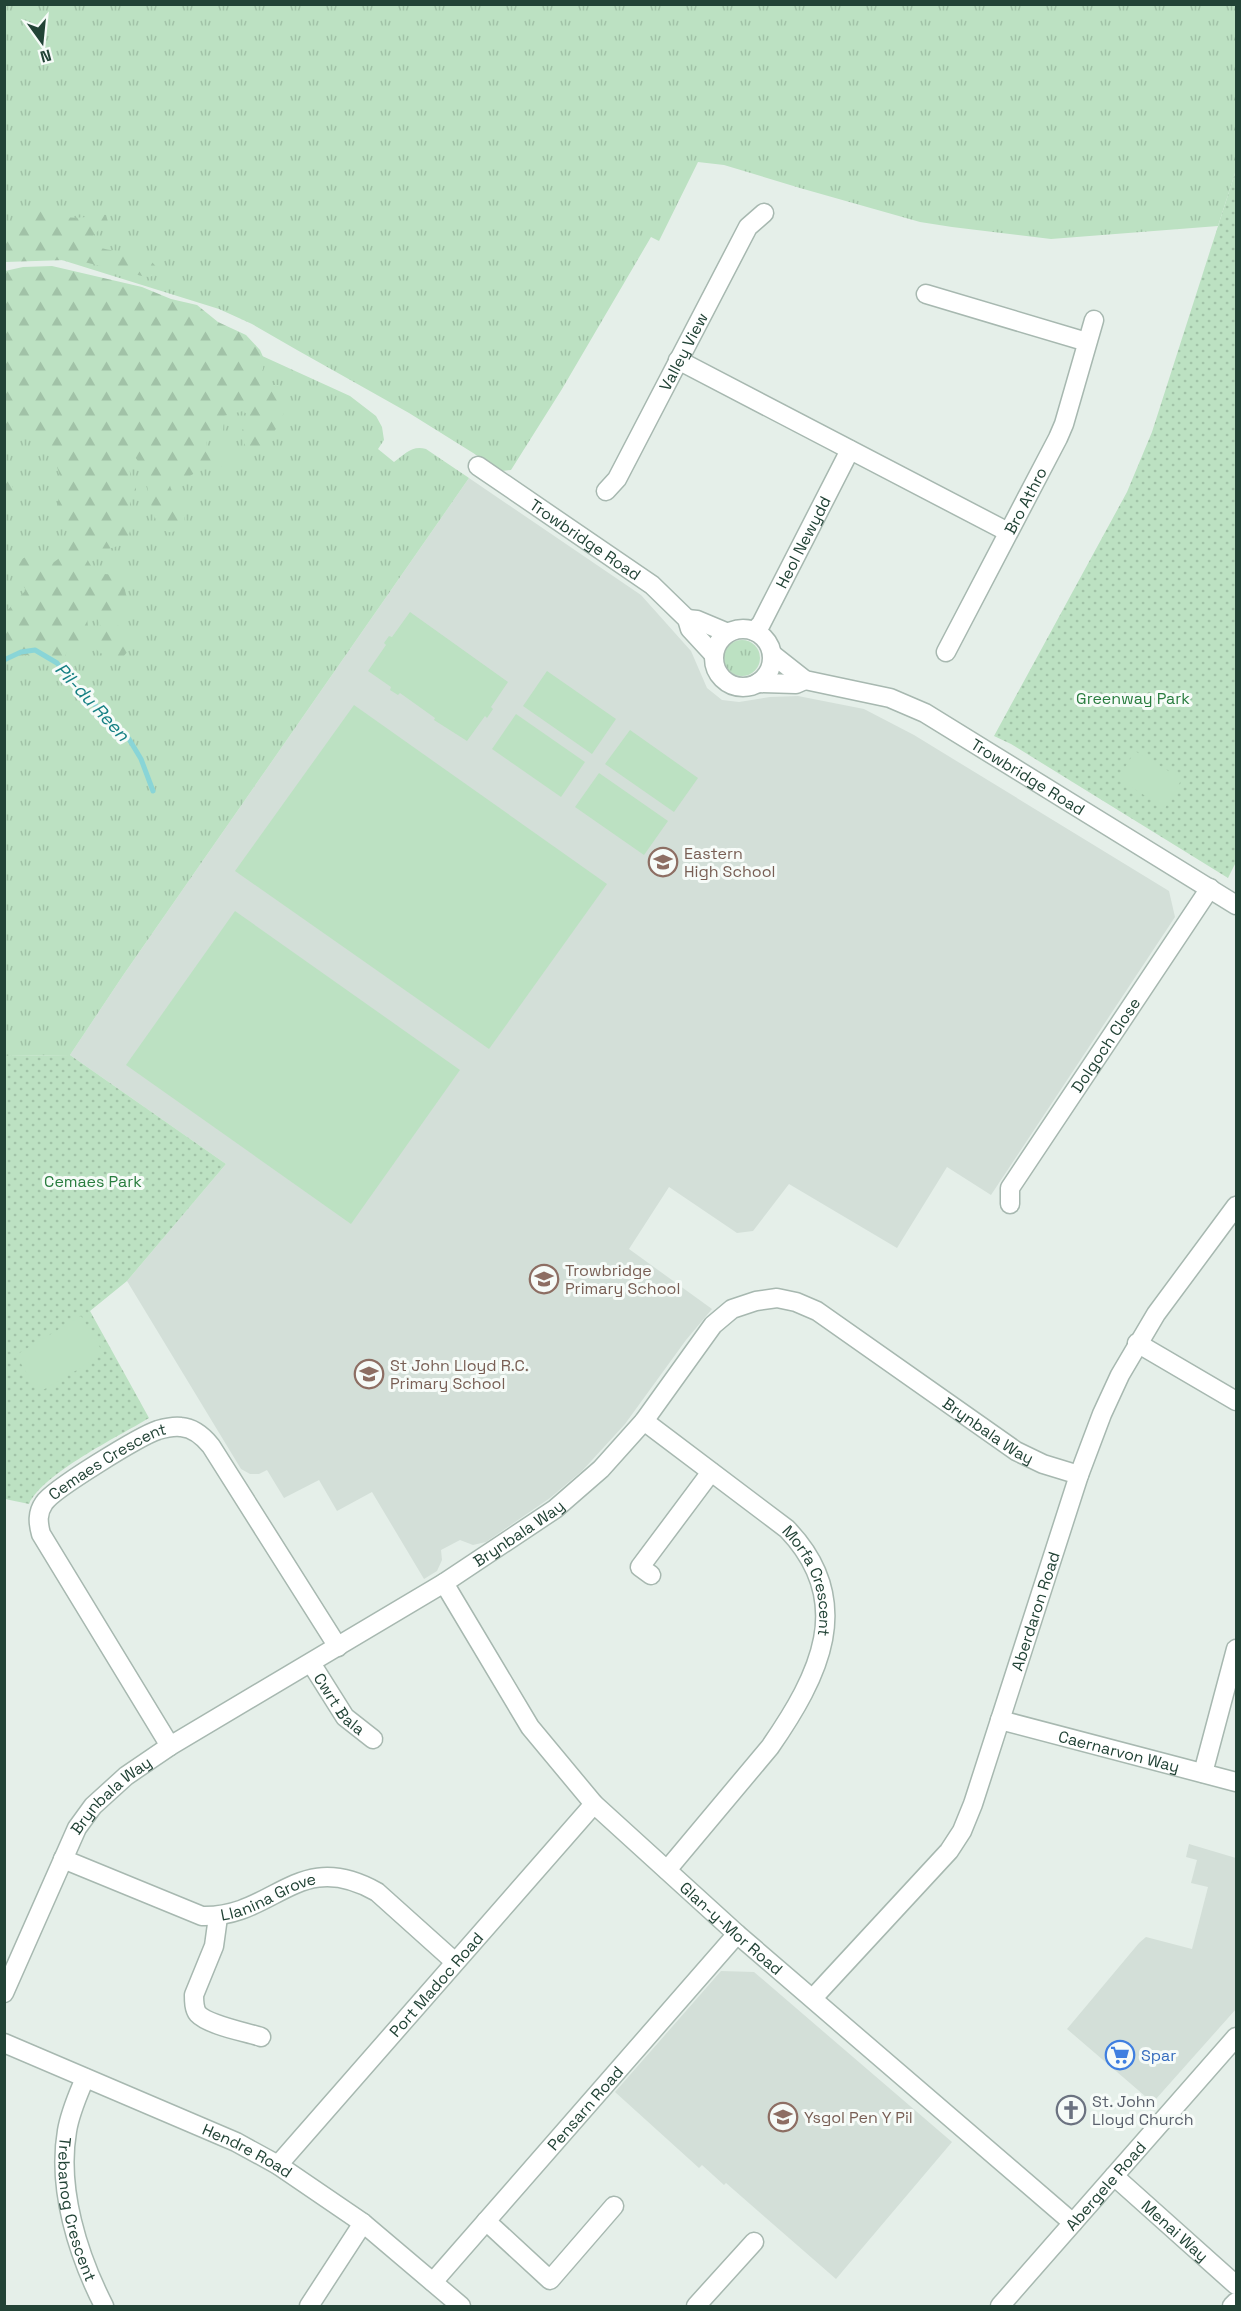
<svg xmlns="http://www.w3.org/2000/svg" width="1241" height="2311" font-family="'Space Grotesk',sans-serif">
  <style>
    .built { fill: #d3dfd8 }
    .grass { fill: url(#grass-tufts) }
    .forest { fill: url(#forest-firs) }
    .park { fill: url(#park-dots) }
    .pitch { fill: #bce1c2 }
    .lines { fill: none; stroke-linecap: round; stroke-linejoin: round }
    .stream { stroke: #89d5d7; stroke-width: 5 }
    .minor-casing { stroke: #a7b8b0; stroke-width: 21 }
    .minor { stroke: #fff; stroke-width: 18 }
    .labels { text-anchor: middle; stroke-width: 6; stroke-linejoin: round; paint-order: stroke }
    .street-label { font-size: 16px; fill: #224336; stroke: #f6fbf8 }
    .park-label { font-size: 16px; fill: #297d3f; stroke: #f6fbf8 }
    .education-label { font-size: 16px; fill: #785e54; stroke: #f6fbf8; text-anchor: start }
    .shop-label { font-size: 16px; fill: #366cbe; stroke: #f6fbf8; text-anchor: start }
    .worship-label { font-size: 16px; fill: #5b616d; stroke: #f6fbf8; text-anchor: start }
    .water-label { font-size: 18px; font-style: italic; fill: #168084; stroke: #f6fbf8 }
  </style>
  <defs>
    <pattern id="grass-tufts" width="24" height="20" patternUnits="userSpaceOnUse" patternTransform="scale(1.5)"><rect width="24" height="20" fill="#bce1c2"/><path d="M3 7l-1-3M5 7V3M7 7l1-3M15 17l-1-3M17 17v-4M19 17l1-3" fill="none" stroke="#a1c2a7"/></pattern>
    <pattern id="forest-firs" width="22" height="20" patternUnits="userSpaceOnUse" patternTransform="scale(1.5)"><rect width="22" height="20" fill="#bce1c2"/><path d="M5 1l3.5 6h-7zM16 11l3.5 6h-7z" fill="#a1c2a7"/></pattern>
    <pattern id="park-dots" width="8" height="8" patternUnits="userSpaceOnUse" patternTransform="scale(1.5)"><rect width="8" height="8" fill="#bce1c2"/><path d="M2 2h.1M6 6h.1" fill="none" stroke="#a1c2a7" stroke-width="1.8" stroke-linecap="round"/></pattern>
  </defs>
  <rect width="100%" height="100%" fill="#e5efe9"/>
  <g class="built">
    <path d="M469,478L641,595L691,651L707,688L722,700L739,702L770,697L798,696L864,709L914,735L1169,891L1175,917L991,1195L947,1167L897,1248L789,1184L753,1231L737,1233L669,1187L629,1249L712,1309L686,1340L625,1424L582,1471L550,1498L486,1542L473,1545L460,1540L441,1550L442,1560L437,1571L424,1579L372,1492L337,1511L319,1480L284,1498L267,1470L259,1474H250L241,1469L127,1281L226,1164L70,1055L124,974Z"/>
    <path d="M1189,1844L1236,1858V2009L1147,2109L1148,2103L1145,2096L1067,2029L1139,1943L1146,1937L1192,1949L1208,1887L1191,1883L1197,1860L1186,1857Z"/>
    <path d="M721,1971L754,1972L952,2142L836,2279L726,2183L724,2185L702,2165L699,2168L615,2092Z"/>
  </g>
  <g class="grass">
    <path d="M5,5H1236V170L1218,226L1051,239L952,227L920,222L800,188L724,165L698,162L659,241L651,237L562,389L511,470L502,471L409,413L297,350L252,324L219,309L49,256H5Z"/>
    <path d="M4,291L192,324L350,396L376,416L382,427L384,440L378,449L394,462C405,454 412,445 426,449L469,478L124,974L70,1055L5,1056Z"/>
    <circle cx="742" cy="658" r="18"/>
  </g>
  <g class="forest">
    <path d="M37,206C53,217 73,220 92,216C98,215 100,213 106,215L108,222C101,230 91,233 90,244C109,254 145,249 157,268L155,275L149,277L142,276L84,262L66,260L5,262V221C15,224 25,218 30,208Z"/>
    <path d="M52,266L142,287L171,299L197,305L218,322L246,335L260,350L264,359L263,369L258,378L260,385H279C279,385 285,391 285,392C293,407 268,449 252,451L246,447L240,435L249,416L243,411L224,416L223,432L206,442L207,448L227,446L233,451L232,461L223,466L200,470L183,480L169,478C169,495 184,506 185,522C176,535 164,537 156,520C148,502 148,467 131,453L128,457L131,481L136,486V496L130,501C129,520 138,540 112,548C103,550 97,546 89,548L86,556C95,579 109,576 129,570L135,575L125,588C125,598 132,603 131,613L117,612L111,615L115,623L124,631L129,650L123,657C113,657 96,656 94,644L103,631L94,612L90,611L87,618L89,636L84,641L69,649L61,663C50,662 39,655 28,655C18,655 14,660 5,656V613L26,590C23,585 19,582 16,578C10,568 20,557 30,556L34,570C53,567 74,550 73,530L58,523C54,508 60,499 61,485C62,474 48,444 42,434L33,430L11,436L5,434V271L23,267Z"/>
    <path d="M5,473L10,476C14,491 16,500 5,512Z"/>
  </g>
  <g class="park">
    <path d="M1236,170V862L1228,878L1011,744L994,736L1127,492L1152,432Z"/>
    <path d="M70,1055L226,1164L127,1281L90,1311L149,1418C118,1437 43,1473 29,1504L5,1499L4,1056Z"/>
  </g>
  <g class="pitch">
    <path d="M410,612L508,682L491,707L493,709L487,718L485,716L467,741L434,720L435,718L400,693L398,695L390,690L391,687L368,671L386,645L384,643L389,636L392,637Z"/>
    <path d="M547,671L616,719L592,754L523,706Z"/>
    <path d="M354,705L607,884L489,1049L235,871Z"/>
    <path d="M516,714L585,762L561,797L492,749Z"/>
    <path d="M630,730L698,778L674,812L605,764Z"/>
    <path d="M1135,751L1182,779L1165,808L1118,779Z"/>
    <path d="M599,773L668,821L644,855L575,807Z"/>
    <path d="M235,911L460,1070L351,1224L126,1065Z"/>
    <path d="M81,1316L104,1354L38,1393L16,1355Z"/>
  </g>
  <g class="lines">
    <path class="stream" d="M4,660L21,652L35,650L57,663L72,682L129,739L141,759L153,791"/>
    <g class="minor-casing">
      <g id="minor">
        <path d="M926,294L1087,342"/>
        <path d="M678,360L1008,532"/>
        <path id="s1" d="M478,466L652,585L687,619L690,629L714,655"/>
        <path id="s2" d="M606,491L617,479L748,227L764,213"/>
        <path d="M687,619L697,620L728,633"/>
        <circle cx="743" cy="658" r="29"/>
        <path id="s3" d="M754,631L761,624L850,450"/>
        <path id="s4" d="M946,652L1058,438L1064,424L1094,320"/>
        <path id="s5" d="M772,654L805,680L890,698L925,713L1236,905"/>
        <path d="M758,683L796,684L805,680"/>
        <path id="s6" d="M1010,1204V1188L1210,888"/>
        <path d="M1137,1343L1236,1401"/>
        <path id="s7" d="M644,1421L787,1529C857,1602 819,1676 770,1747L667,1870"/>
        <path d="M651,1575L640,1567L711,1472"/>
        <path id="s8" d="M444,1583L530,1727L594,1804L737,1934L1073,2223"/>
        <path id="s9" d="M311,1663L345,1717L373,1739"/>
        <path id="s10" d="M1000,1720L1236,1782"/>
        <path id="s11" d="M170,1746L41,1534C38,1523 37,1513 44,1503C53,1489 140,1436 158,1430C165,1428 173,1426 181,1427C194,1428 203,1436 211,1446L338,1647"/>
        <path d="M1203,1773L1236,1649"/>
        <path id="s12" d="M63,1859L202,1916C275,1918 297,1847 377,1892L455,1962"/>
        <path d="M218,1917L214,1946L194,1995C194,2001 194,2009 198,2014C208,2025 246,2032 261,2037"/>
        <path id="s13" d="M4,1993L77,1828L93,1806L126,1776L170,1746L444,1583L555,1509L601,1469L644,1421L713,1325L732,1309L756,1301L777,1298L796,1302L817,1311L1016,1451L1043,1464L1079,1475"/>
        <path id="s14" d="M813,1998L949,1851L962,1831L973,1804L1079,1475L1102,1414L1120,1375L1156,1314L1236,1206"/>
        <path id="s15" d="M4,2043L236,2142L278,2165L363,2223L461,2306"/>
        <path id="s16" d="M85,2078C78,2095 70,2112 67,2131C57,2189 78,2255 104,2306"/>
        <path id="s17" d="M278,2165L594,1804"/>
        <path id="s18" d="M1114,2176L1236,2285"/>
        <path d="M486,2221L550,2280L614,2206"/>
        <path id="s19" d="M433,2282L737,1934"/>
        <path d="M309,2306L363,2223"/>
        <path d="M696,2306L754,2242"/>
        <path id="s20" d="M1000,2306L1236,2037"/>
        <path d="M1232,2306L1236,2302"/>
      </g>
    </g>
    <use href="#minor" class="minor"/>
  </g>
  <defs>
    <g id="school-ring" transform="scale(1.5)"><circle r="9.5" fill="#f6fbf8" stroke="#8d6e63" stroke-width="1.5"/><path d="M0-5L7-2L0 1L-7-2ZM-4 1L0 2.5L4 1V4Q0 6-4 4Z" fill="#8d6e63"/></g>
    <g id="supermarket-ring" transform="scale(1.5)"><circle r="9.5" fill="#f6fbf8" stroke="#3f7fe0" stroke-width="1.5"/><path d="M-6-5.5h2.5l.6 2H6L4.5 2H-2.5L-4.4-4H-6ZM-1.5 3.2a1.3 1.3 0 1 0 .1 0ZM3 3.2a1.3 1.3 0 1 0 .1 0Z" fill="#3f7fe0"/></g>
    <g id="church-ring" transform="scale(1.5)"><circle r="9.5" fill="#f6fbf8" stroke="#6b7280" stroke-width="1.5"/><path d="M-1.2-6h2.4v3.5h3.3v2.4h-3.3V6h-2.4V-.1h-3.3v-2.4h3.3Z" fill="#6b7280"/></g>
  </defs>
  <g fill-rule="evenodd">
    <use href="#school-ring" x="663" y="862"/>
    <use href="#school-ring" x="544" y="1279"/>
    <use href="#school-ring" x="369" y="1374"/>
    <use href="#supermarket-ring" x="1120" y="2055"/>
    <use href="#church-ring" x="1071" y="2110"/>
    <use href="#school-ring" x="783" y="2117"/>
  </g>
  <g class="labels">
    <g class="street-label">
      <text dy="6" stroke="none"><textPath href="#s2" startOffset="160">Valley View</textPath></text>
      <text dy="6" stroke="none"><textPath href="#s4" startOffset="171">Bro Athro</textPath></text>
      <text dy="6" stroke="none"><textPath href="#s1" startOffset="130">Trowbridge Road</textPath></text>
      <text dy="6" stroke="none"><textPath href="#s3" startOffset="102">Heol Newydd</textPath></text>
      <text dy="6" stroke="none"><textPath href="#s5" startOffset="288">Trowbridge Road</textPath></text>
      <text dy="6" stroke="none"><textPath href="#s6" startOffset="188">Dolgoch Close</textPath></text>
      <text dy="6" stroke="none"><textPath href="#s13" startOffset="1324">Brynbala Way</textPath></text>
      <text dy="6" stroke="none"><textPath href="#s11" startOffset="357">Cemaes Crescent</textPath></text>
      <text dy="6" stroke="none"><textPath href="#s13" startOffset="714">Brynbala Way</textPath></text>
      <text dy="6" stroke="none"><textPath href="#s7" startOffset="237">Morfa Crescent</textPath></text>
      <text dy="6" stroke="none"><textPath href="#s14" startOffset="456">Aberdaron Road</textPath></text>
      <text dy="6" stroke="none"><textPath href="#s9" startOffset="50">Cwrt Bala</textPath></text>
      <text dy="6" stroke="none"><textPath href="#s10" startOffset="123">Caernarvon Way</textPath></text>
      <text dy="6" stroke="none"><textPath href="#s13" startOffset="228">Brynbala Way</textPath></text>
      <text dy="6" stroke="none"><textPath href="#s12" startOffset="220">Llanina Grove</textPath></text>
      <text dy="6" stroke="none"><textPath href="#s8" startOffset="453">Glan-y-Mor Road</textPath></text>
      <text dy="6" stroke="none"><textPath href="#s17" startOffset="240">Port Madoc Road</textPath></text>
      <text dy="6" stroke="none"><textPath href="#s19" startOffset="231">Pensarn Road</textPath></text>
      <text dy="6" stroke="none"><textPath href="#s15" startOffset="266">Hendre Road</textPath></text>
      <text dy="6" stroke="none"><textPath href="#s20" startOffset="160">Abergele Road</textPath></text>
      <text dy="6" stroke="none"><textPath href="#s16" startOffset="136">Trebanog Crescent</textPath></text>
      <text dy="6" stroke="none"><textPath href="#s18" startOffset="82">Menai Way</textPath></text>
    </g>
    <g class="park-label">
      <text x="1133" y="704">Greenway Park</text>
      <text x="93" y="1187">Cemaes Park</text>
    </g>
    <g class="education-label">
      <text x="684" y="859">Eastern<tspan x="684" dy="18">High School</tspan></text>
      <text x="565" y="1276">Trowbridge<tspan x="565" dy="18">Primary School</tspan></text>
      <text x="390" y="1371">St John Lloyd R.C.<tspan x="390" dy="18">Primary School</tspan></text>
      <text x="804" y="2123">Ysgol Pen Y Pil</text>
    </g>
    <g class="shop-label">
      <text x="1141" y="2061">Spar</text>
    </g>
    <g class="worship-label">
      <text x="1092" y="2107">St. John<tspan x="1092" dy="18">Lloyd Church</tspan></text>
    </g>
    <g class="water-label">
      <text transform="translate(92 702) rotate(47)" y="6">Pil-du Reen</text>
    </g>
  </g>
  <rect width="1241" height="2311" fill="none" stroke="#224336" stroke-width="12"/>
  <g transform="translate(42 42) rotate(165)" stroke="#f6fbf8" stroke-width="4.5" paint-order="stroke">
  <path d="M0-4.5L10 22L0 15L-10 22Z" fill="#224336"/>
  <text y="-9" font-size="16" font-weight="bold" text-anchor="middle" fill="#224336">N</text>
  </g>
</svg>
